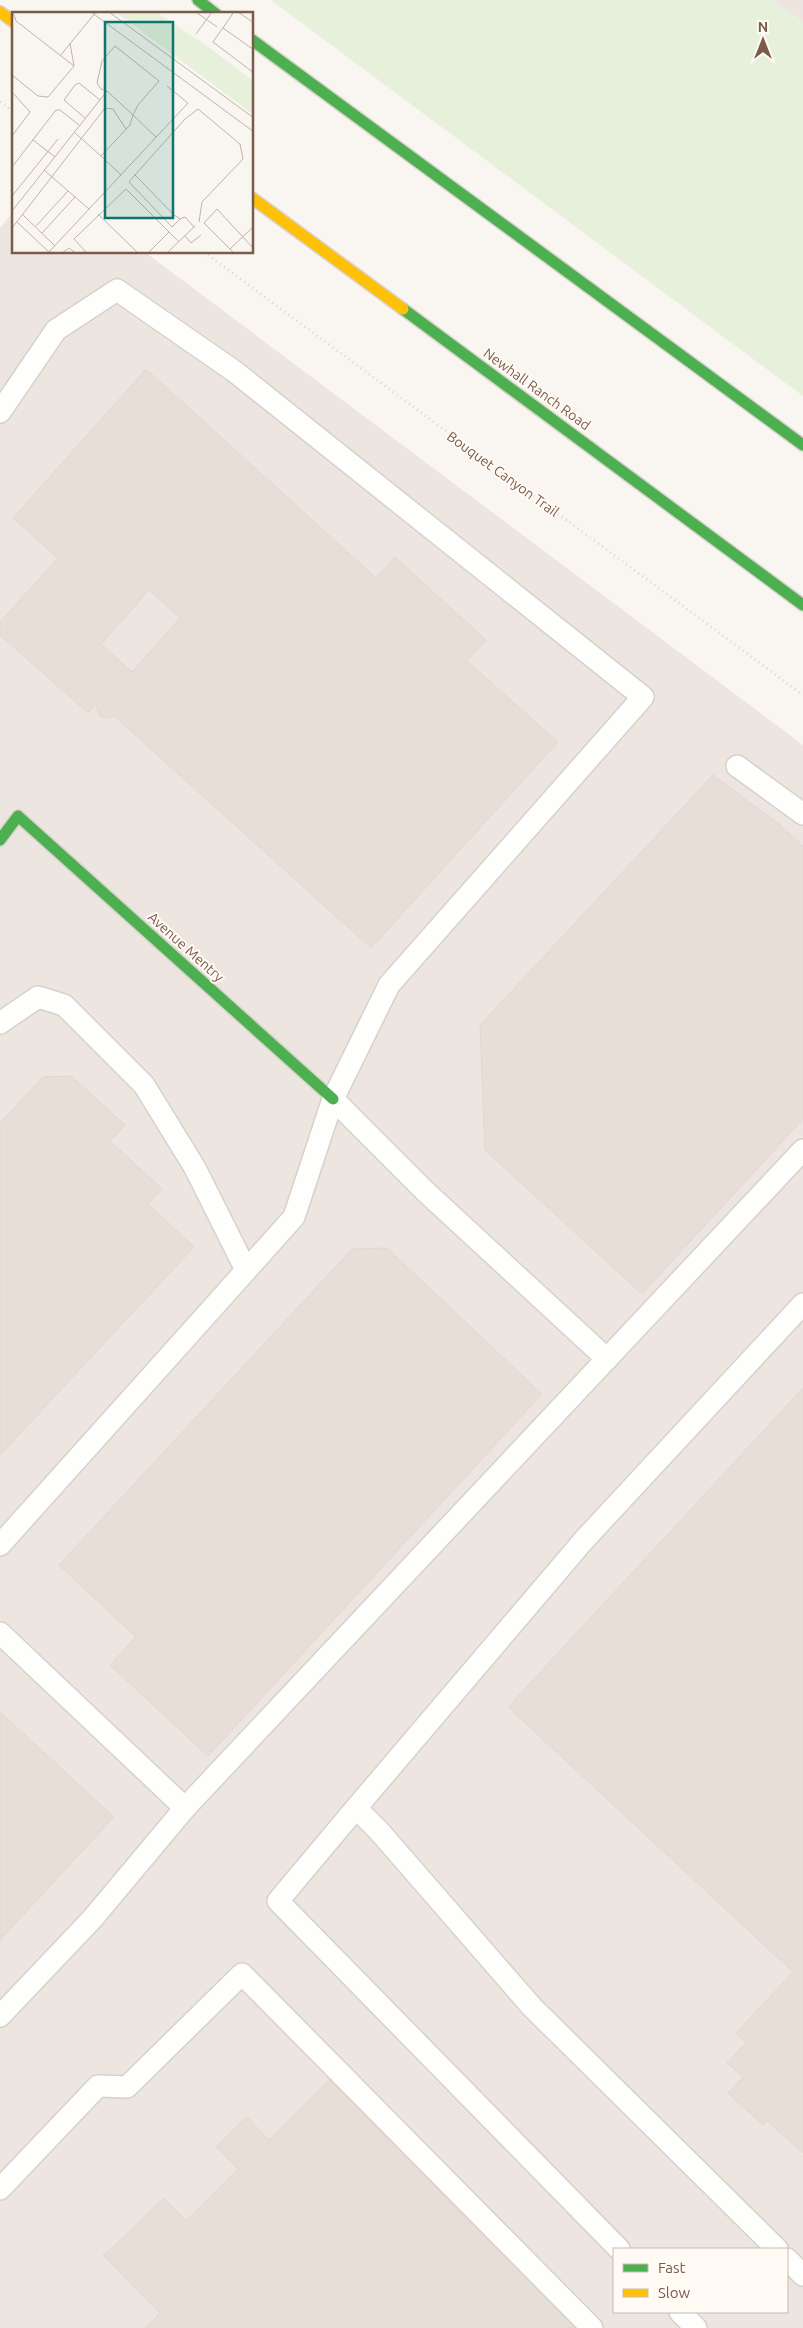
<svg xmlns="http://www.w3.org/2000/svg" width="803" height="2328" font-family="Ubuntu,sans-serif">
  <style>
    .industrial { fill: #ede5e0; fill-rule: evenodd }
    .green { fill: #e7f0db }
    .building { fill: #e6ded7; stroke: #e2d8d2; fill-rule: evenodd }
    .lines { fill: none; stroke-linecap: round; stroke-linejoin: round }
    .lane-casing { stroke: #d7d1cb; stroke-width: 24 }
    .fast-casing { stroke: #d9d2cb; stroke-width: 14 }
    .slow-casing { stroke: #d9d2cb; stroke-width: 14 }
    .path { stroke: #dcd5d0; stroke-width: 3; stroke-dasharray: 1 4; stroke-linecap: butt }
    .lane { stroke: #fefefd; stroke-width: 21 }
    .fast { stroke: #4caf50; stroke-width: 11 }
    .slow { stroke: #ffc107; stroke-width: 11 }
    .labels { text-anchor: middle; stroke-width: 4; stroke-linejoin: round; paint-order: stroke }
    .street-label { font-size: 14px; fill: #7a5c4d; stroke: #fffaf3 }
    .inset-road { fill: none; stroke: #c2b3aa; stroke-width: 1 }
    .view { fill: #0f766e; fill-opacity: 0.15; stroke: #0f766e; stroke-width: 2.5 }
    .inset-edge { fill: none; stroke: #7a5c4d; stroke-width: 2.5 }
  </style>
  <rect width="100%" height="100%" fill="#f9f5f0"/>
  <g class="industrial">
    <path d="M771,0H803V22Z"/>
    <path d="M14,211V252L146,253L803,745V2328H0V228ZM614,2249H787V2312H614Z"/>
  </g>
  <path class="green" d="M271,0H771L803,22V396Z"/>
  <g class="building">
    <path d="M146,369L376,578L395,557L486,640L467,661L558,742L371,948L113,715L109,718L101,717L96,707L97,702L88,713L0,635V622L58,558L13,518ZM149,590L180,618L132,672L101,644Z"/>
    <path d="M713,775L780,825L803,846V1119L642,1294L485,1150L480,1025Z"/>
    <path d="M71,1076L125,1125L110,1141L162,1189L148,1204L194,1247L0,1455V1123L43,1077Z"/>
    <path d="M387,1248L542,1394L208,1756L110,1665L136,1637L59,1565L352,1249Z"/>
    <path d="M803,1388V2153L767,2121L763,2125L728,2093L743,2077L727,2063L746,2043L736,2033L793,1972L508,1707Z"/>
    <path d="M0,1712L114,1817L0,1940Z"/>
    <path d="M332,2077L578,2328H145L160,2313L103,2255L110,2250L164,2198L186,2221L238,2169L216,2147L247,2117L269,2140Z"/>
  </g>
  <g class="lines">
    <g class="lane-casing">
      <g id="lane">
        <path d="M0,412L56,330L117,290L234,371L643,697L389,985L333,1099L294,1217L0,1545"/>
        <path d="M737,766L803,814"/>
        <path d="M0,1023L38,997L64,1005L144,1085L195,1168L246,1270"/>
        <path d="M333,1099L427,1193L607,1359"/>
        <path d="M0,1633L185,1808"/>
        <path d="M356,1808L278,1901L619,2249"/>
        <path d="M0,2016L93,1918L185,1808L803,1150"/>
        <path d="M0,2189L98,2086L127,2087L242,1974L592,2328"/>
        <path d="M777,2249L532,2007L379,1831L356,1808L584,1540L803,1304"/>
        <path d="M787,2259L803,2275"/>
        <path d="M680,2312L696,2328"/>
      </g>
    </g>
    <g class="fast-casing">
      <g id="fast">
        <path d="M198,0L216,14"/>
        <path d="M252,40L803,445"/>
        <path d="M403,309L803,605"/>
        <path d="M0,840L18,816L333,1099"/>
      </g>
    </g>
    <g class="slow-casing">
      <g id="slow">
        <path d="M0,12L14,22"/>
        <path d="M252,198L403,309"/>
      </g>
    </g>
    <g class="path">
      <path d="M0,102L14,112"/>
      <path d="M204,252L803,695"/>
    </g>
    <use href="#lane" class="lane"/>
    <use href="#fast" class="fast"/>
    <use href="#slow" class="slow"/>
  </g>
  <g class="labels">
    <g class="street-label">
      <text transform="translate(537 389) rotate(36)" y="5">Newhall Ranch Road</text>
      <text transform="translate(503 474) rotate(36)" y="5">Bouquet Canyon Trail</text>
      <text transform="translate(186 947) rotate(42)" y="5">Avenue Mentry</text>
    </g>
  </g>
  <g transform="translate(12 12)">
    <rect width="241" height="241" fill="#f9f5f0"/>
    <path d="M104,0H144L202,39L241,69V102Z" fill="#e7f0db"/>
    <path class="inset-road" d="M1,0L4,9L62,54M79,0L242,120M97,0L242,106M184,0L205,15M222,0L201,30L242,61M226,0L242,11M211,16L242,38M184,22L200,0M48,44L84,0M0,63L26,84L36,85L62,54L58,31M0,80L18,100L0,124M73,106L52,88L63,73L67,71L88,88M62,120L89,144L118,113L121,103L126,93L147,69L103,34L90,49L85,71L89,77L95,79L121,103L144,125M21,128L43,145M89,144L109,163M0,155L44,98H48L67,113M32,158L77,197M123,163L117,170L160,215L168,207M0,184L46,127M0,199L95,79M10,202L43,234M86,202L126,241M5,210L37,240M192,211L205,197L242,237M192,211L222,241M24,214L56,179M182,215L173,205L168,207L162,203L123,163L173,107L186,97L228,132L231,147L190,190L187,210M0,216L93,96L101,97L114,117M30,221L63,185M173,224L179,231L189,223M218,237L242,214M36,241L176,91L155,74M50,241L57,236L64,241M75,241L62,227L114,177L157,220M136,241L157,220L167,230M155,241L183,214"/>
    <path class="view" d="M93,10H161V206H93Z"/>
    <rect width="241" height="241" class="inset-edge"/>
  </g>
  <rect x="613" y="2248" width="175" height="65" fill="#fffaf3" stroke="#cabbb1"/>
  <rect x="623" y="2264" width="25" height="8" fill="#4caf50" stroke="#cabbb1"/>
  <text x="658" y="2273" font-size="15" fill="#7a5c4d">Fast</text>
  <rect x="623" y="2289" width="25" height="8" fill="#ffc107" stroke="#cabbb1"/>
  <text x="658" y="2298" font-size="15" fill="#7a5c4d">Slow</text>
  <g transform="translate(763 40)" stroke="#fffaf3" stroke-width="4" paint-order="stroke">
  <path d="M0-4L9 19L0 12L-9 19Z" fill="#7a5c4d"/>
  <text y="-8" font-size="14" font-weight="bold" text-anchor="middle" fill="#7a5c4d">N</text>
  </g>
</svg>
